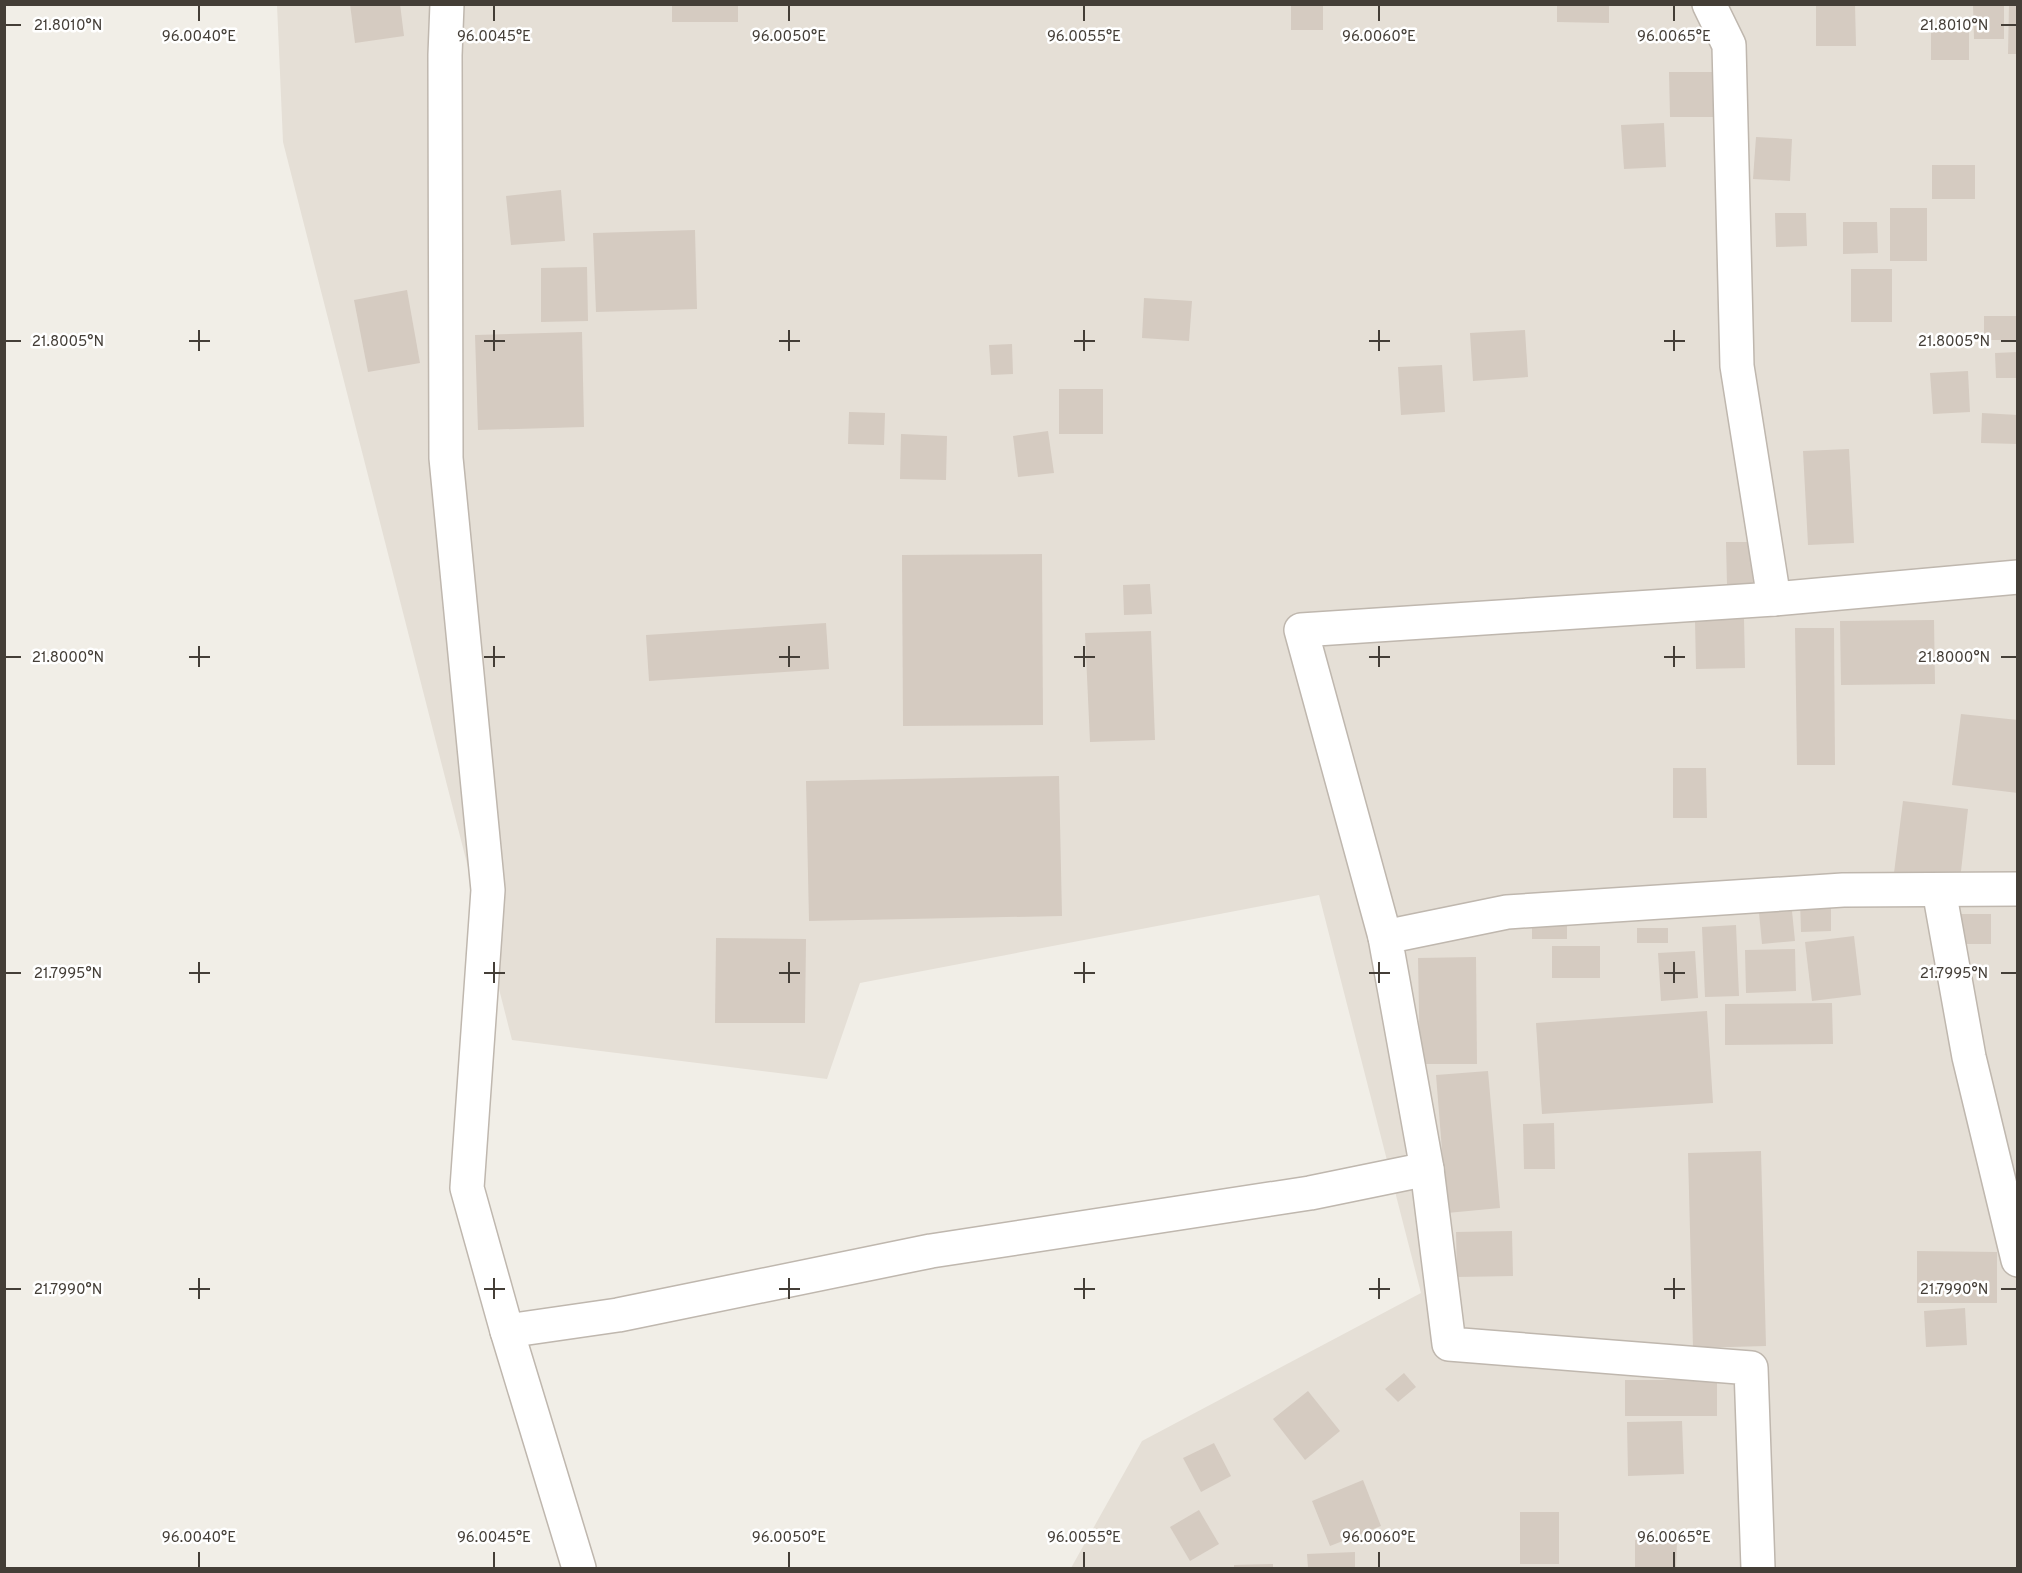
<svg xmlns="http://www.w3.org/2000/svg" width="2022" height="1573" font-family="Overpass,sans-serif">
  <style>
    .residential { fill: #e5dfd6 }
    .building { fill: #d5cbc1 }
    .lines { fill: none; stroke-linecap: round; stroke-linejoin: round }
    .street-casing { stroke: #bfb7ae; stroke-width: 36 }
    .street { stroke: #fff; stroke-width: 33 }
    .ticks { fill: none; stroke: #443e37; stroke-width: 2 }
    .ticks-label { font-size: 15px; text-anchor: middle; fill: #443e37; stroke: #fff; stroke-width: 5; stroke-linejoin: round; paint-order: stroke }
  </style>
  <rect width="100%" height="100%" fill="#f1eee7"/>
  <path class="residential" d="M277,5H2017V1568H1071L1142,1441L1421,1293L1319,895L860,983L827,1079L512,1040L283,142Z"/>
  <g class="building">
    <path d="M350,4H400L404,36L355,43Z"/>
    <rect x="672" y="4" width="66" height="18"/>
    <rect x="1291" y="4" width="32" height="26"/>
    <path d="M1557,4H1609V23L1557,22Z"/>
    <path d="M1816,4H1855L1856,46H1816Z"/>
    <path d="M1973,4H2004V39H1974Z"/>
    <path d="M2009,4H2018V54H2008Z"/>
    <rect x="1931" y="32" width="38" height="28"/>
    <path d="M1669,72H1720L1722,117H1670Z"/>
    <path d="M1664,123L1666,167L1624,169L1621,125Z"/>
    <path d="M1756,137L1792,139L1790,181L1753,179Z"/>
    <rect x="1932" y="165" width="43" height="34"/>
    <path d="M561,190L565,241L511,245L506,196Z"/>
    <rect x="1890" y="208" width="37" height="53"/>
    <path d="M1775,213H1806L1807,246L1776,247Z"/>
    <path d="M1843,222H1877L1878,253L1843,254Z"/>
    <path d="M695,230L697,309L596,312L593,233Z"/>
    <path d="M587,267L588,321L541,322V268Z"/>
    <rect x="1851" y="269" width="41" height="53"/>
    <path d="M407,290L420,363L368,372L354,300Z"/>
    <path d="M1144,298L1192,301L1189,341L1142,338Z"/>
    <rect x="1984" y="316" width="34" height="24"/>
    <path d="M1525,330L1528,377L1473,381L1470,333Z"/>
    <path d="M582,332L584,427L478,430L475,335Z"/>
    <path d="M1012,344L1013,374L991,375L989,345Z"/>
    <path d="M2018,352V378H1996L1995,353Z"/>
    <path d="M1442,365L1445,412L1401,415L1398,367Z"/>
    <path d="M1968,371L1970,412L1933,414L1930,373Z"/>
    <rect x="1059" y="389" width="44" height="45"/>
    <path d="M849,412L885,413L884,445L848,444Z"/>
    <path d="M1982,413L2018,415V444L1981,443Z"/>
    <path d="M1048,431L1054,473L1018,477L1013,436Z"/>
    <path d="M901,434L947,436L946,480L900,479Z"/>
    <path d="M1849,449L1854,543L1808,545L1803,451Z"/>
    <path d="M1726,542H1752L1753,585H1727Z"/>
    <path d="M1042,554L1043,725L903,726L902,555Z"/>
    <path d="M1150,584L1152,614L1124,615L1123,585Z"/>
    <path d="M1744,619L1745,668L1696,669L1695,620Z"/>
    <path d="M1934,620L1935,684L1841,685L1840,621Z"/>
    <path d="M826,623L829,669L649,681L646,635Z"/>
    <path d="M1795,628H1834L1835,765H1797Z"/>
    <path d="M1151,631L1155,740L1090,742L1085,633Z"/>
    <path d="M1961,714L2018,720V793L1952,785Z"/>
    <path d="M1673,768H1706L1707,818H1673Z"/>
    <path d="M1059,776L1062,916L809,921L806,781Z"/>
    <path d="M1903,801L1968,809L1960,880L1894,873Z"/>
    <path d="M1800,899H1831V931L1801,932Z"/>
    <path d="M1792,911L1795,941L1762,944L1759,913Z"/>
    <rect x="1955" y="914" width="36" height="30"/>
    <rect x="1532" y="919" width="35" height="20"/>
    <path d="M1736,925L1739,996L1705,997L1702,927Z"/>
    <rect x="1637" y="928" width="31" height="15"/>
    <path d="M1854,936L1861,995L1812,1001L1805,942Z"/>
    <path d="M716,938L806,939L805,1023H715Z"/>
    <rect x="1552" y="946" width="48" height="32"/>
    <path d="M1795,949L1796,991L1746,993L1745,950Z"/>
    <path d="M1695,951L1698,998L1661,1001L1658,953Z"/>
    <path d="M1476,957L1477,1064H1420L1418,958Z"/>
    <path d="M1832,1003L1833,1044L1725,1045V1004Z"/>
    <path d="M1707,1011L1713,1103L1542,1114L1536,1023Z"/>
    <path d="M1488,1071L1500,1208L1447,1213L1436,1075Z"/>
    <path d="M1554,1123L1555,1169H1524L1523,1124Z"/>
    <path d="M1761,1151L1766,1346L1693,1348L1688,1153Z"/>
    <path d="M1512,1231L1513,1276L1457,1277L1456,1232Z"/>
    <path d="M1917,1251L1997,1252V1303H1917Z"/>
    <path d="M1965,1308L1967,1345L1926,1347L1924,1311Z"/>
    <path d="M1404,1373L1416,1387L1398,1402L1385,1389Z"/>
    <rect x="1625" y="1380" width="92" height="36"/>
    <path d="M1308,1391L1340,1431L1305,1460L1273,1419Z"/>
    <path d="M1682,1421L1684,1474L1628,1476L1627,1422Z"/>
    <path d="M1214,1443L1231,1476L1201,1492L1183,1458Z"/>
    <path d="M1363,1480L1381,1526L1330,1546L1312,1501Z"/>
    <path d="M1199,1510L1219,1544L1190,1561L1170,1527Z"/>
    <rect x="1520" y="1512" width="39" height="52"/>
    <path d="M1635,1540L1677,1541L1676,1568H1635Z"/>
    <path d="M1355,1552V1568H1308L1307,1554Z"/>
    <path d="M1273,1564V1568H1234V1565Z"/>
  </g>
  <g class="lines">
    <g class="street-casing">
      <g id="street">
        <path d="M447,4L445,55L446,458L488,890L467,1188L507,1331L579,1568"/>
        <path d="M1709,4L1729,45L1737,366L1774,599L2018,577"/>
        <path d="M1939,890L1969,1057L2018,1260"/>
        <path d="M1385,937L1301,630L1774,599"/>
        <path d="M1427,1169L1449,1344L1751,1368L1758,1568"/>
        <path d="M507,1331L618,1315L931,1251L1310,1193L1427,1169L1385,937L1507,912L1843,890L2018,889"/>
      </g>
    </g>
    <use href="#street" class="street"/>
  </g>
  <path class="ticks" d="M199,6V21M494,6V21M789,6V21M1084,6V21M1379,6V21M1674,6V21M6,25H21M2001,25H2016M199,330V351M494,330V351M789,330V351M1084,330V351M1379,330V351M1674,330V351M6,341H21M189,341H210M484,341H505M779,341H800M1074,341H1095M1369,341H1390M1664,341H1685M2001,341H2016M199,646V667M494,646V667M789,646V667M1084,646V667M1379,646V667M1674,646V667M6,657H21M189,657H210M484,657H505M779,657H800M1074,657H1095M1369,657H1390M1664,657H1685M2001,657H2016M199,962V983M494,962V983M789,962V983M1084,962V983M1379,962V983M1674,962V983M6,973H21M189,973H210M484,973H505M779,973H800M1074,973H1095M1369,973H1390M1664,973H1685M2001,973H2016M199,1278V1299M494,1278V1299M789,1278V1299M1084,1278V1299M1379,1278V1299M1674,1278V1299M6,1289H21M189,1289H210M484,1289H505M779,1289H800M1074,1289H1095M1369,1289H1390M1664,1289H1685M2001,1289H2016M199,1552V1567M494,1552V1567M789,1552V1567M1084,1552V1567M1379,1552V1567M1674,1552V1567"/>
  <g class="ticks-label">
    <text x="68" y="30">21.8010°N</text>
    <text x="1954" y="30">21.8010°N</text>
    <text x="199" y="41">96.0040°E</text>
    <text x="494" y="41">96.0045°E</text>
    <text x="789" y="41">96.0050°E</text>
    <text x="1084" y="41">96.0055°E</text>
    <text x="1379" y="41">96.0060°E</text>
    <text x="1674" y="41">96.0065°E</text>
    <text x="68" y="346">21.8005°N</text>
    <text x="1954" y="346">21.8005°N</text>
    <text x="68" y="662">21.8000°N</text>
    <text x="1954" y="662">21.8000°N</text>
    <text x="68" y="978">21.7995°N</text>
    <text x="1954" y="978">21.7995°N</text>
    <text x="68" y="1294">21.7990°N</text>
    <text x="1954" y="1294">21.7990°N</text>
    <text x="199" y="1542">96.0040°E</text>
    <text x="494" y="1542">96.0045°E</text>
    <text x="789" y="1542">96.0050°E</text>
    <text x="1084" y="1542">96.0055°E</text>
    <text x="1379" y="1542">96.0060°E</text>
    <text x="1674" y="1542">96.0065°E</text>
  </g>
  <rect width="2022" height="1573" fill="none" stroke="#443e37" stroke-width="12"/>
</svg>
